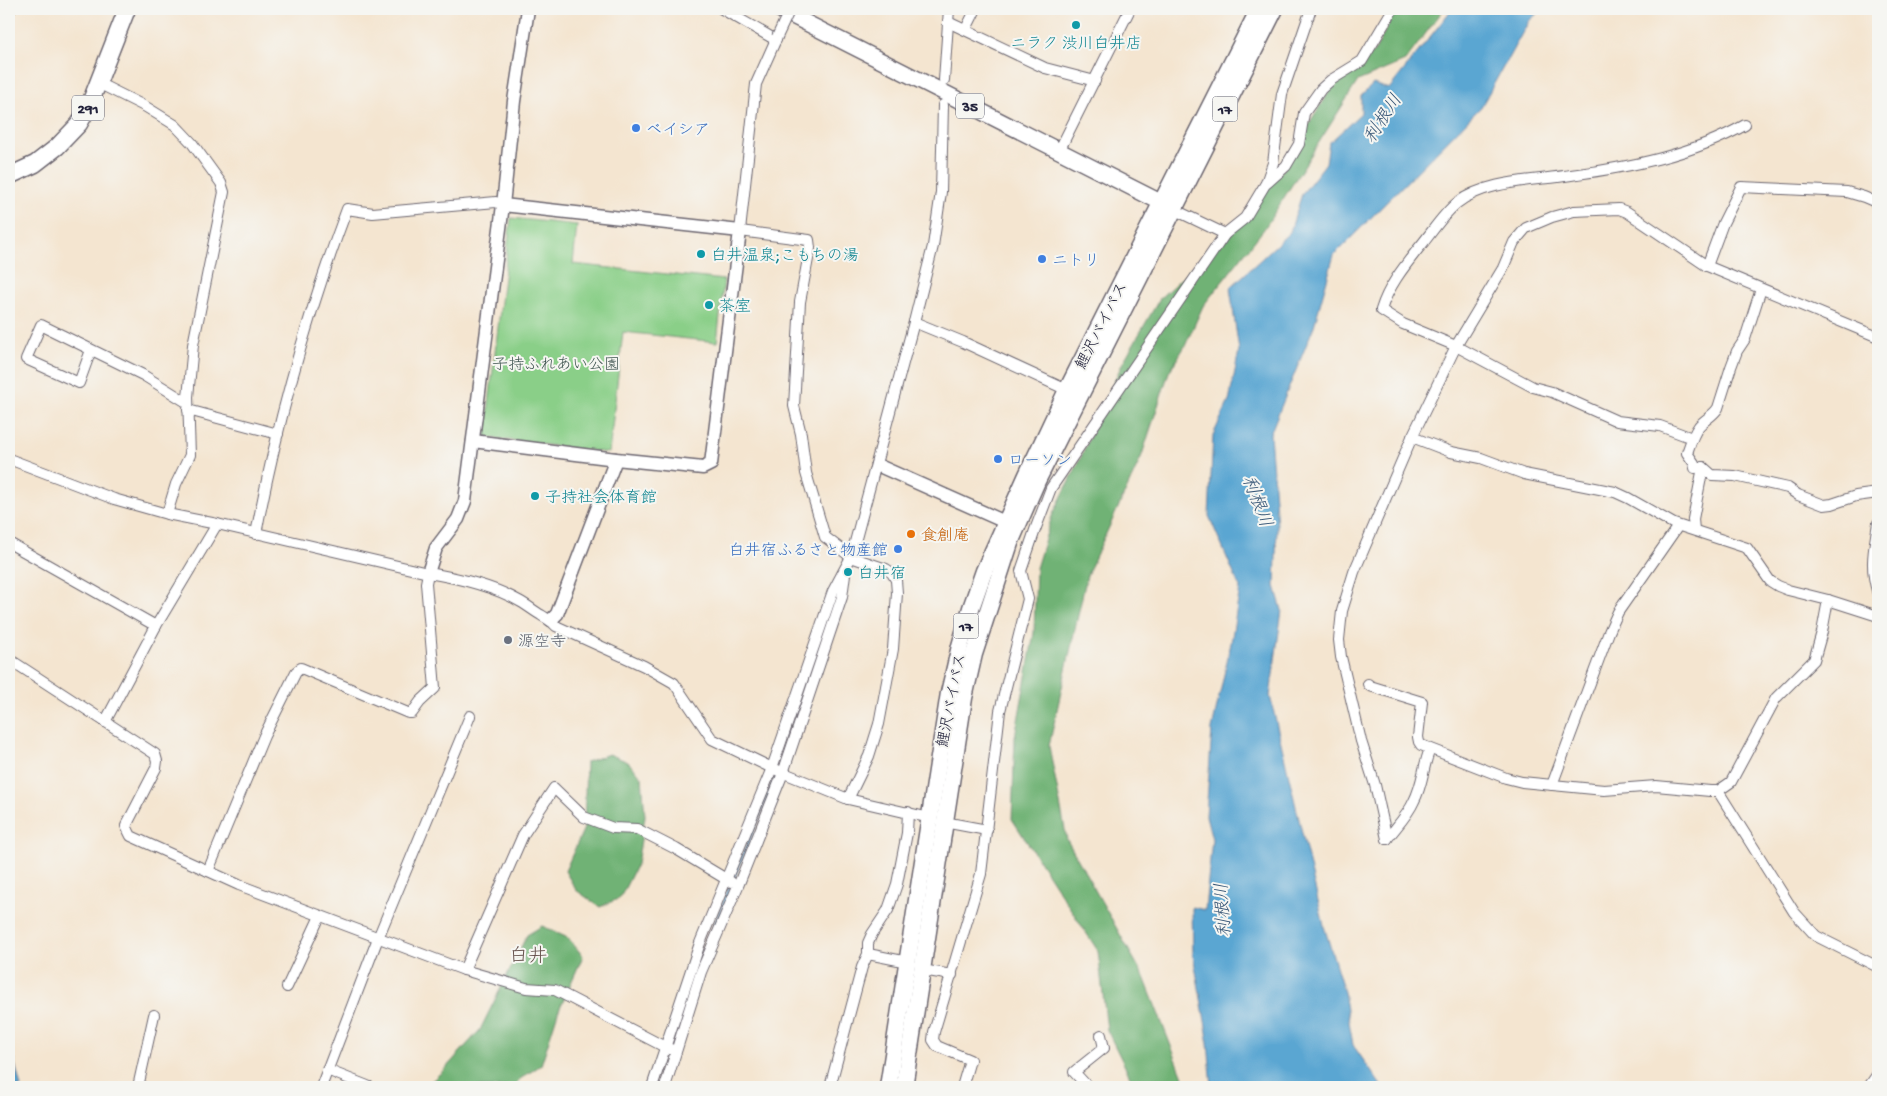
<svg xmlns="http://www.w3.org/2000/svg" width="1887" height="1096" font-family="'Gochi Hand','Klee One',sans-serif">
  <style>
    .green { fill: #8acf88; stroke: #567862 }
    .forest { fill: #6fb274; stroke: #486a58 }
    .water { fill: #5aa6d2; stroke: #3e6486 }
    .lines { fill: none; stroke-linecap: round; stroke-linejoin: round }
    .stream { stroke: #5aa6d2; stroke-width: 2.5 }
    .minor-casing { stroke: #6c666f; stroke-width: 12 }
    .tertiary-casing { stroke: #6c666f; stroke-width: 15 }
    .secondary-casing { stroke: #6c666f; stroke-width: 16 }
    .primary-casing { stroke: #6c666f; stroke-width: 18 }
    .trunk-casing { stroke: #6c666f; stroke-width: 19 }
    .minor { stroke: #fff; stroke-width: 10 }
    .tertiary { stroke: #fff; stroke-width: 12 }
    .secondary { stroke: #fff; stroke-width: 14 }
    .primary { stroke: #fff; stroke-width: 15 }
    .trunk { stroke: #fff; stroke-width: 16 }
    .minor-bridge-casing { stroke: #6c666f; stroke-width: 12; stroke-linecap: butt }
    .minor-bridge { stroke: #fff; stroke-width: 10 }
    .culture-dot { fill: #0f9aa8; stroke: #f6f6f2; stroke-width: 2 }
    .shop-dot { fill: #3f7fe0; stroke: #f6f6f2; stroke-width: 2 }
    .food-dot { fill: #e8710a; stroke: #f6f6f2; stroke-width: 2 }
    .worship-dot { fill: #6b7280; stroke: #f6f6f2; stroke-width: 2 }
    .labels { text-anchor: middle; stroke-width: 4; stroke-linejoin: round; paint-order: stroke }
    .shield { fill: #f6f6f2; stroke: #626272; stroke-width: 1 }
    .shield-label { font-size: 15px; font-weight: bold; fill: #22223b }
    .culture-label { font-size: 16px; fill: #0d838f; stroke: #f6f6f2; text-anchor: start }
    .shop-label { font-size: 16px; fill: #366cbe; stroke: #f6f6f2; text-anchor: start }
    .street-label { font-size: 16px; fill: #22223b; stroke: #f6f6f2 }
    .park-label { font-size: 16px; fill: #415652; stroke: #f6f6f2 }
    .food-label { font-size: 16px; fill: #c56008; stroke: #f6f6f2; text-anchor: start }
    .worship-label { font-size: 16px; fill: #5b616d; stroke: #f6f6f2; text-anchor: start }
    .water-label { font-size: 18px; font-style: italic; fill: #385777; stroke: #f6f6f2 }
    .quarter-label { font-size: 19px; fill: #66524d; stroke: #f6f6f2 }
  </style>
  <rect width="100%" height="100%" fill="#f6f6f2"/>
  <filter id="ink" filterUnits="userSpaceOnUse"><feTurbulence type="fractalNoise" baseFrequency=".02" numOctaves="2"/><feDisplacementMap in="SourceGraphic" scale="10" xChannelSelector="R" yChannelSelector="G"/><feConvolveMatrix kernelMatrix="1 2 1 2 8 2 1 2 1" color-interpolation-filters="sRGB"/></filter>
  <filter id="wash" filterUnits="userSpaceOnUse"><feTurbulence type="fractalNoise" baseFrequency=".0096" numOctaves="4" result="noise"/><feDisplacementMap in="SourceGraphic" scale="20" xChannelSelector="R" yChannelSelector="G"/><feGaussianBlur stdDeviation="1.12" result="paint"/><feColorMatrix in="noise" values="0 0 0 0 0 0 0 0 0 0 0 0 0 0 0 0 0 1.4 0 .05"/><feComposite in="paint" operator="in"/></filter>
  <g filter="url(#wash)">
    <rect width="100%" height="100%" fill="#f4e5d0"/>
    <path class="green" d="M511,218L577,225L573,264L724,280L717,342L623,332L609,453L485,437Z"/>
    <g class="forest">
      <path d="M1396,9H1444L1405,61L1358,81L1264,229L1203,306L1185,346L1169,372L1141,458L1087,575L1049,746L1067,840L1144,977L1187,1087H1135L1107,1030L1098,951L1012,819L1015,737L1034,633L1036,568L1052,516L1077,466L1122,364L1160,298L1197,264L1245,218L1289,162L1308,125L1330,90L1375,51Z"/>
      <path d="M609,754L628,762L642,777L645,816L637,864L620,898L600,907L576,890L565,871L584,828L586,762Z"/>
      <path d="M542,926L568,938L583,956L558,1012L541,1065L520,1079L513,1087H425L444,1070L480,1030L527,935Z"/>
    </g>
    <g class="water">
      <path d="M1452,9H1542L1529,21L1481,107L1334,255L1314,326L1270,434L1277,526L1275,586L1282,610L1270,696L1324,926L1344,992L1353,1045L1382,1087H1212L1207,1032L1193,955L1192,907L1205,910L1212,839L1206,816L1212,729L1231,643L1240,588L1209,516L1213,435L1229,401L1239,351L1230,288L1290,232L1302,194L1326,163L1329,143L1361,113V96L1373,84L1389,89Z"/>
      <path d="M9,1041L21,1087H9Z"/>
    </g>
    <g class="lines">
      <g class="stream">
        <path d="M733,879L777,773"/>
        <path d="M700,962L731,884"/>
        <path d="M689,993L694,979"/>
        <path d="M671,1048L677,1029"/>
        <path d="M659,1087L670,1053"/>
      </g>
    </g>
  </g>
  <g filter="url(#ink)">
    <g class="lines">
      <g class="minor-casing">
        <g id="minor">
          <path d="M9,9H11"/>
          <path d="M722,9L776,40"/>
          <path d="M948,22L1045,68L1095,81"/>
          <path d="M966,29L976,9"/>
          <path d="M777,37L756,84L740,231L809,240L810,248L800,302L794,406L801,434L806,473L825,537L851,557L886,569L892,573L896,580L897,593L893,649L879,724L869,756L848,799"/>
          <path d="M944,80L949,9"/>
          <path d="M98,83L146,107L175,125L192,143L221,183L224,192L193,345L188,397L190,455L176,484L167,514"/>
          <path d="M1059,151L1130,9"/>
          <path d="M1267,183L1286,166L1299,144L1304,113L1321,89L1331,80L1362,61L1393,9"/>
          <path d="M1175,210L1225,234"/>
          <path d="M1707,266L1723,223L1741,187L1847,192L1864,197L1878,203"/>
          <path d="M1761,289L1745,339L1737,351L1731,367L1718,408C1713,416 1705,419 1699,426C1693,434 1690,444 1687,453L1694,463L1695,468L1703,467L1712,475L1735,476L1788,488L1798,495L1824,505L1832,504L1856,496L1878,493"/>
          <path d="M914,322L963,342L1067,390"/>
          <path d="M91,350L79,383L26,359L41,325L143,375L188,403"/>
          <path d="M188,410L278,434"/>
          <path d="M1412,437L1451,452L1481,458L1524,474L1615,492L1628,498L1674,524L1747,548L1770,581L1778,586L1788,590L1828,600L1878,616"/>
          <path d="M1692,438L1660,426L1617,421L1552,392L1533,387L1456,346L1403,324L1381,310C1388,287 1403,268 1418,249C1431,234 1442,215 1457,203C1486,180 1536,181 1571,175C1630,167 1692,155 1745,125"/>
          <path d="M9,459L114,499L167,514L217,524L428,573C459,578 494,586 521,602C528,606 534,611 541,615C547,619 551,620 556,626L644,666L674,683L712,739L772,768L848,799L930,818"/>
          <path d="M1878,523C1874,550 1869,566 1878,594"/>
          <path d="M1694,530L1693,519L1703,467"/>
          <path d="M256,534C277,423 307,315 347,209L373,213L496,202L503,205"/>
          <path d="M9,543L156,626"/>
          <path d="M9,659L155,754L157,761L156,768L126,826L131,836L239,885L464,970L526,988L555,990L665,1047L675,1051"/>
          <path d="M1368,684L1370,686L1422,702L1418,737L1419,742L1421,745L1506,778L1522,782L1604,790L1656,786L1710,791H1718L1731,782L1776,698L1814,660L1822,632L1828,600"/>
          <path d="M105,722L156,626L217,524"/>
          <path d="M1552,785L1609,632L1618,612L1678,526"/>
          <path d="M1718,791L1794,912L1816,936L1878,967"/>
          <path d="M944,822L987,830"/>
          <path d="M1387,839L1375,785L1361,741L1341,657L1339,640L1342,611L1354,572L1412,437L1456,346L1503,268L1514,242L1526,228L1552,217L1574,211L1619,209L1627,212L1707,266L1878,337"/>
          <path d="M1387,839C1396,827 1408,815 1414,801C1423,784 1423,766 1430,749"/>
          <path d="M208,871L264,736L296,672L301,668L408,713H412L420,702L435,688L426,583L428,573"/>
          <path d="M868,954L908,962"/>
          <path d="M464,970L523,835L554,788L584,817L613,828L637,829L676,849L731,882"/>
          <path d="M922,970L952,975"/>
          <path d="M287,987L320,916"/>
          <path d="M327,1070L370,1087"/>
          <path d="M138,1087L154,1015"/>
          <path d="M321,1087L378,938L470,716"/>
          <path d="M652,1087L700,943L772,768L833,591L851,557L914,322L933,246L941,192L943,105"/>
          <path d="M665,1087L701,972L738,886L783,773L842,597L845,574"/>
          <path d="M830,1087L862,967L868,954V943L872,934L888,910L897,884L907,833L908,812"/>
          <path d="M962,1087L970,1060L937,1046L933,1040L934,1032L981,874L1000,711L1028,599L1021,571L1035,530L1051,488L1225,234L1245,218L1266,183L1273,163L1282,94L1311,9"/>
          <path d="M1088,1087L1074,1072L1104,1048L1101,1035"/>
        </g>
      </g>
      <g class="tertiary-casing">
        <g id="tertiary">
          <path d="M473,441L616,459L703,468L711,464L740,231L503,205"/>
          <path d="M877,465L1014,526"/>
          <path d="M428,573L436,548L458,519L465,501L503,205L514,101L528,9"/>
          <path d="M551,620L557,614L616,459"/>
        </g>
      </g>
      <g class="secondary-casing">
        <path id="secondary" d="M1871,1087L1878,1077"/>
      </g>
      <g class="primary-casing">
        <path id="primary" d="M779,9L1172,208"/>
      </g>
      <g class="trunk-casing">
        <g id="trunk">
          <path d="M9,176L35,164L57,147L79,124L89,106L127,9"/>
          <path d="M888,1087L949,693L960,646L971,608L984,571L1027,475L1067,390L1259,9"/>
          <path d="M904,1087L964,698L974,654L1010,543L1037,481L1275,9"/>
        </g>
      </g>
      <use href="#minor" class="minor"/>
      <use href="#tertiary" class="tertiary"/>
      <use href="#secondary" class="secondary"/>
      <use href="#primary" class="primary"/>
      <use href="#trunk" class="trunk"/>
      <g class="minor-bridge-casing">
        <path id="minor-bridge" d="M777,37L790,9"/>
      </g>
      <use href="#minor-bridge" class="minor-bridge"/>
    </g>
  </g>
  <g class="culture-dot">
    <circle cx="1076" cy="25" r="5"/>
    <circle cx="701" cy="254" r="5"/>
    <circle cx="709" cy="305" r="5"/>
    <circle cx="535" cy="496" r="5"/>
    <circle cx="848" cy="572" r="5"/>
  </g>
  <g class="shop-dot">
    <circle cx="636" cy="128" r="5"/>
    <circle cx="1042" cy="259" r="5"/>
    <circle cx="998" cy="459" r="5"/>
    <circle cx="898" cy="549" r="5"/>
  </g>
  <circle class="food-dot" cx="911" cy="534" r="5"/>
  <circle class="worship-dot" cx="508" cy="640" r="5"/>
  <g class="labels">
    <g class="shield">
      <rect x="956" y="93.5" width="28" height="25" rx="4"/>
      <rect x="72" y="95.5" width="32" height="25" rx="4"/>
      <rect x="1212.5" y="96.5" width="25" height="25" rx="4"/>
      <rect x="953.5" y="613.5" width="25" height="25" rx="4"/>
    </g>
    <g class="shield-label">
      <text x="970" y="111">35</text>
      <text x="88" y="113">291</text>
      <text x="1225" y="114">17</text>
      <text x="966" y="631">17</text>
    </g>
    <g class="culture-label">
      <text x="1076" y="48" text-anchor="middle">ニラク 渋川白井店</text>
      <text x="711" y="260">白井温泉;こもちの湯</text>
      <text x="719" y="311">茶室</text>
      <text x="545" y="502">子持社会体育館</text>
      <text x="858" y="578">白井宿</text>
    </g>
    <g class="shop-label">
      <text x="646" y="134">ベイシア</text>
      <text x="1052" y="265">ニトリ</text>
      <text x="1008" y="465">ローソン</text>
      <text x="888" y="555" text-anchor="end">白井宿ふるさと物産館</text>
    </g>
    <g class="street-label">
      <text transform="translate(1100 325) rotate(-63)" y="6">鯉沢バイパス</text>
      <text transform="translate(950 700) rotate(-79)" y="6">鯉沢バイパス</text>
    </g>
    <g class="park-label">
      <text x="556" y="369">子持ふれあい公園</text>
    </g>
    <g class="food-label">
      <text x="921" y="540">食創庵</text>
    </g>
    <g class="worship-label">
      <text x="518" y="646">源空寺</text>
    </g>
    <g class="water-label">
      <text transform="translate(1382 118) rotate(-57)" y="6">利根川</text>
      <text transform="translate(1258 501) rotate(69)" y="6">利根川</text>
      <text transform="translate(1222 910) rotate(-93)" y="6">利根川</text>
    </g>
    <g class="quarter-label">
      <text x="528" y="961">白井</text>
    </g>
  </g>
  <rect width="1887" height="1096" fill="none" stroke="#f6f6f2" stroke-width="30"/>
</svg>
